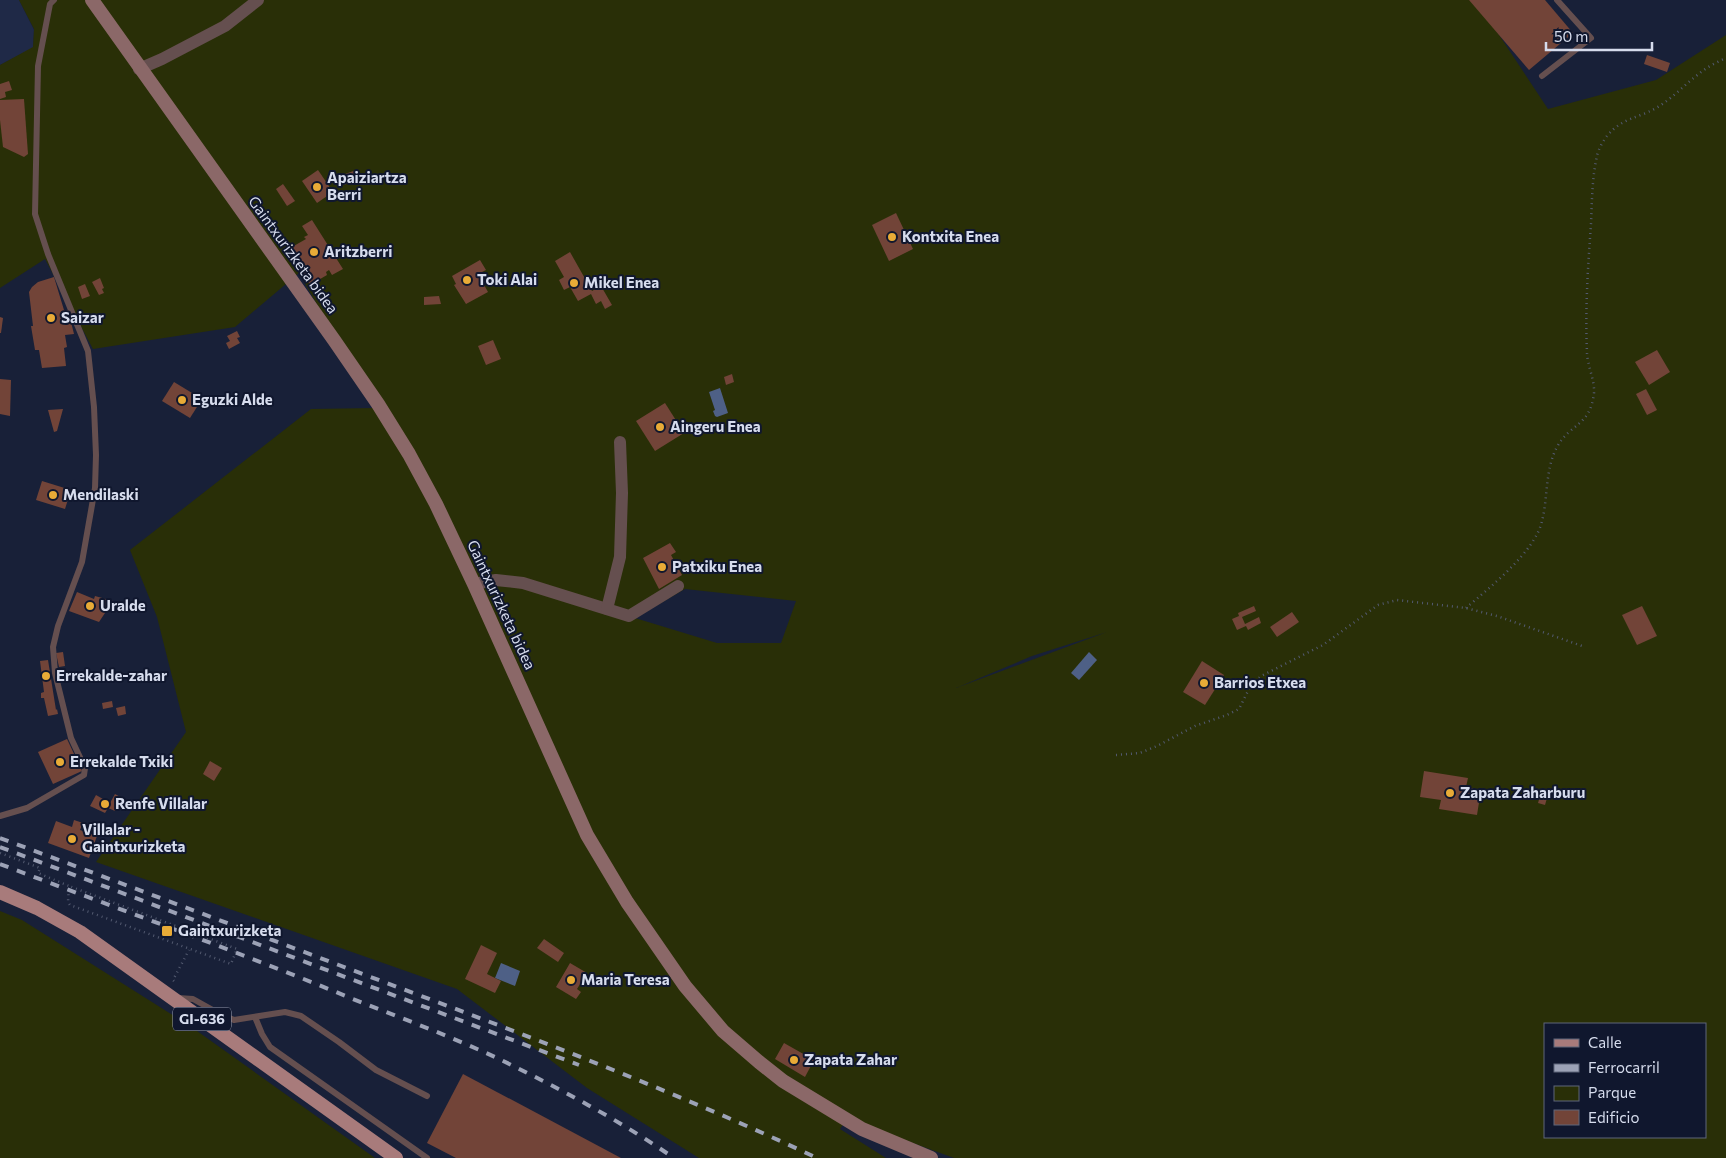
<svg xmlns="http://www.w3.org/2000/svg" width="1726" height="1158" font-family="Commissioner,sans-serif">
  <style>
    .built { fill: #1f2947 }
    .green { fill: #292f07; fill-rule: evenodd }
    .water { fill: #4e6086 }
    .building { fill: #724438 }
    .lines { fill: none; stroke-linecap: round; stroke-linejoin: round }
    .path { stroke: #535a70; stroke-width: 2.5; stroke-dasharray: 1 4; stroke-linecap: butt }
    .service { stroke: #654f4f; stroke-width: 6 }
    .minor { stroke: #654f4f; stroke-width: 12 }
    .secondary { stroke: #8b6868; stroke-width: 14 }
    .primary { stroke: #a87b7b; stroke-width: 14 }
    .rail { stroke: #9ca2b6; stroke-width: 4; stroke-dasharray: 9 9; stroke-linecap: butt }
    .poi-dot { fill: #e8ab37; stroke: #10172e; stroke-width: 2 }
    .labels { text-anchor: middle; stroke-width: 4; stroke-linejoin: round; paint-order: stroke }
    .shield { fill: #10172e; stroke: #9ba1b4; stroke-width: 1 }
    .shield-label { font-size: 14px; font-weight: bold; fill: #d6dced }
    .poi-label { font-size: 15px; font-weight: bold; fill: #d6dced; stroke: #10172e; text-anchor: start }
    .street-label { font-size: 15px; fill: #d6dced; stroke: #10172e }
  </style>
  <rect width="100%" height="100%" fill="#182038"/>
  <path class="built" d="M0,0H19L34,30L33,48L0,65Z"/>
  <g class="green">
    <path d="M19,0H1476L1548,109L1656,80L1726,35V1158H954L847,1119L840,1129L886,1158H699L587,1088L457,989L96,862L186,732L157,617L130,550L311,409L376,408L299,273L235,327L93,349L45,259L0,288V65L33,47L34,29ZM685,589L796,601L781,643H717L635,618ZM1107,632L956,688L1032,656ZM1545,1024H1705V1137H1545Z"/>
    <path d="M0,911L22,920L190,1026L375,1158H0Z"/>
  </g>
  <g class="water">
    <path d="M720,388L728,413L717,417L715,416L713,411L715,410L709,392Z"/>
    <path d="M1089,652L1097,660L1079,680L1071,673Z"/>
    <path d="M501,963L520,971L515,986L495,978Z"/>
  </g>
  <g class="building">
    <path d="M1469,0H1545L1573,33L1529,70Z"/>
    <path d="M1647,55L1670,63L1667,72L1644,64Z"/>
    <path d="M9,81L12,90L5,92L6,97L0,99V84Z"/>
    <path d="M24,99L28,154L24,157L3,147L0,120V100Z"/>
    <path d="M318,170L333,192L317,203L302,181Z"/>
    <path d="M356,170L359,179L344,185L340,176Z"/>
    <path d="M283,184L295,201L287,206L276,189Z"/>
    <path d="M896,213L913,249L889,261L872,225Z"/>
    <path d="M312,220L343,269L332,275L329,270L326,272L327,275L310,285L293,258L297,256L292,247L306,239L304,237L308,235L302,226Z"/>
    <path d="M570,252L592,291L601,286L612,305L605,309L601,301L596,304L591,294L578,301L570,287L564,290L559,280L564,277L555,261Z"/>
    <path d="M480,260L486,270L478,274L488,292L466,304L454,285L456,284L452,276Z"/>
    <path d="M54,277L64,310H68L74,334L65,335L67,347L64,348L66,366L42,368L39,350H35L31,326H33L29,292L32,287L38,282Z"/>
    <path d="M100,278L104,288L102,289L104,293L99,295L92,282Z"/>
    <path d="M85,284L90,296L82,299L78,287Z"/>
    <path d="M439,296L441,304L424,305V297Z"/>
    <path d="M0,317L3,318L1,333H0Z"/>
    <path d="M237,331L240,337L237,338L240,343L229,349L226,343L230,341L227,336Z"/>
    <path d="M493,340L501,359L486,365L478,346Z"/>
    <path d="M1657,350L1670,372L1649,385L1635,362Z"/>
    <path d="M732,374L734,382L726,385L724,377Z"/>
    <path d="M0,379L11,380L10,416L0,414Z"/>
    <path d="M174,382L202,399L190,418L162,401Z"/>
    <path d="M1646,389L1657,410L1647,415L1636,394Z"/>
    <path d="M665,403L684,433L655,451L636,421Z"/>
    <path d="M63,409L57,431L54,432L48,410Z"/>
    <path d="M42,481L71,490L65,509L36,500Z"/>
    <path d="M670,543L676,552L671,555L682,575L659,589L643,558Z"/>
    <path d="M77,592L94,599L95,596L113,601L99,622L69,611Z"/>
    <path d="M1254,606L1256,611L1242,617L1245,624L1259,617L1261,623L1248,630L1246,626L1237,630L1232,619L1239,616L1238,613Z"/>
    <path d="M1642,606L1657,636L1637,645L1622,615Z"/>
    <path d="M1292,612L1299,622L1277,637L1270,627Z"/>
    <path d="M63,652L65,666L59,667L56,653Z"/>
    <path d="M48,660L56,710L57,709L58,714L48,716L44,698H41V693L44,692L40,661Z"/>
    <path d="M1202,661L1224,675L1205,705L1183,692Z"/>
    <path d="M112,701L113,707L103,709L102,703Z"/>
    <path d="M125,706L126,714L118,716L116,708Z"/>
    <path d="M67,739L82,771L53,784L38,752Z"/>
    <path d="M210,761L222,768L214,781L203,774Z"/>
    <path d="M1424,771L1468,778L1466,787L1481,790L1477,815L1439,809L1441,800L1420,797Z"/>
    <path d="M115,794L122,798L115,811L108,808L105,813L90,806L96,795L110,803Z"/>
    <path d="M1540,796L1547,798L1545,805L1538,803Z"/>
    <path d="M74,820L83,823L80,830L97,836L89,858L48,843L56,821L72,827Z"/>
    <path d="M544,939L564,953L558,962L537,948Z"/>
    <path d="M481,945L497,953L487,974L501,981L495,993L465,979Z"/>
    <path d="M570,963L587,973L577,989L581,992L576,999L556,987Z"/>
    <path d="M784,1043L814,1060L805,1077L775,1059Z"/>
    <path d="M463,1074L531,1110L621,1158H456L427,1143Z"/>
  </g>
  <g class="lines">
    <g class="path">
      <path d="M1466,608C1490,587 1535,552 1542,521C1548,498 1545,469 1557,447C1570,423 1590,427 1594,393C1595,380 1587,365 1587,352C1585,309 1588,266 1591,224C1592,201 1592,178 1597,156C1598,150 1603,141 1607,136C1623,117 1637,119 1656,108C1672,99 1685,84 1700,73C1707,67 1717,62 1726,58"/>
      <path d="M1116,755L1140,753L1157,746L1195,726L1227,715L1239,709L1250,687L1261,676L1323,645L1378,605L1397,600L1466,608L1497,616L1585,647"/>
      <path d="M0,853L40,868L38,873L69,886L68,902L70,905L231,964L237,949L69,886"/>
      <path d="M174,981L173,980L189,950"/>
    </g>
    <g class="service">
      <path d="M1542,76L1591,38L1557,0"/>
      <path d="M0,816L27,808L84,775L85,768L71,738L55,673L53,647L58,626L82,562L95,488L96,455L94,407L88,351L48,254L35,214L38,66L50,4L54,0"/>
      <path d="M178,998L193,999L220,1014L234,1020L285,1012L301,1016L339,1042L376,1070L427,1096"/>
      <path d="M255,1017L262,1034L270,1047L427,1158"/>
    </g>
    <g class="minor">
      <path d="M139,69L162,59L225,26L258,0"/>
      <path d="M474,584L496,580L523,583L629,616L678,586"/>
      <path d="M607,609L620,557L622,493L620,442"/>
    </g>
    <path class="secondary" d="M92,0L334,340L378,404L409,454L436,504L474,584L587,835L627,902L685,986L723,1031L759,1062L783,1081L862,1129L931,1158"/>
    <path class="primary" d="M0,892L37,908L80,932L396,1158"/>
    <g class="rail">
      <path d="M0,838C134,888 267,938 400,988C541,1041 681,1094 817,1158"/>
      <path d="M0,847L579,1065"/>
      <path d="M0,864C118,909 237,951 353,999C401,1018 450,1036 497,1058C557,1087 619,1120 674,1158"/>
    </g>
  </g>
  <g class="poi-dot">
    <circle cx="317" cy="187" r="5"/>
    <circle cx="892" cy="237" r="5"/>
    <circle cx="314" cy="252" r="5"/>
    <circle cx="467" cy="280" r="5"/>
    <circle cx="574" cy="283" r="5"/>
    <circle cx="51" cy="318" r="5"/>
    <circle cx="182" cy="400" r="5"/>
    <circle cx="660" cy="427" r="5"/>
    <circle cx="53" cy="495" r="5"/>
    <circle cx="662" cy="567" r="5"/>
    <circle cx="90" cy="606" r="5"/>
    <circle cx="46" cy="676" r="5"/>
    <circle cx="1204" cy="683" r="5"/>
    <circle cx="60" cy="762" r="5"/>
    <circle cx="1450" cy="793" r="5"/>
    <circle cx="105" cy="804" r="5"/>
    <circle cx="72" cy="839" r="5"/>
    <rect x="161" y="925" width="12" height="12" rx="2.5"/>
    <circle cx="571" cy="980" r="5"/>
    <circle cx="794" cy="1060" r="5"/>
  </g>
  <g class="labels">
    <rect class="shield" x="173" y="1007.5" width="58" height="23" rx="4"/>
    <g class="shield-label">
      <text x="202" y="1024">GI-636</text>
    </g>
    <g class="poi-label">
      <text x="327" y="183">Apaiziartza<tspan x="327" dy="17">Berri</tspan></text>
      <text x="902" y="242">Kontxita Enea</text>
      <text x="324" y="257">Aritzberri</text>
      <text x="477" y="285">Toki Alai</text>
      <text x="584" y="288">Mikel Enea</text>
      <text x="61" y="323">Saizar</text>
      <text x="192" y="405">Eguzki Alde</text>
      <text x="670" y="432">Aingeru Enea</text>
      <text x="63" y="500">Mendilaski</text>
      <text x="672" y="572">Patxiku Enea</text>
      <text x="100" y="611">Uralde</text>
      <text x="56" y="681">Errekalde-zahar</text>
      <text x="1214" y="688">Barrios Etxea</text>
      <text x="70" y="767">Errekalde Txiki</text>
      <text x="1460" y="798">Zapata Zaharburu</text>
      <text x="115" y="809">Renfe Villalar</text>
      <text x="82" y="835">Villalar -<tspan x="82" dy="17">Gaintxurizketa</tspan></text>
      <text x="178" y="936">Gaintxurizketa</text>
      <text x="581" y="985">Maria Teresa</text>
      <text x="804" y="1065">Zapata Zahar</text>
    </g>
    <g class="street-label">
      <text transform="translate(293 255) rotate(54)" y="5">Gaintxurizketa bidea</text>
      <text transform="translate(501 605) rotate(65)" y="5">Gaintxurizketa bidea</text>
    </g>
  </g>
  <rect x="1544" y="1023" width="162" height="115" fill="#10172e" stroke="#5f667a"/>
  <rect x="1554" y="1039" width="25" height="8" fill="#a87b7b" stroke="#5f667a"/>
  <text x="1588" y="1048" font-size="15" fill="#d6dced">Calle</text>
  <rect x="1554" y="1064" width="25" height="8" fill="#9ca2b6" stroke="#5f667a"/>
  <text x="1588" y="1073" font-size="15" fill="#d6dced">Ferrocarril</text>
  <rect x="1554" y="1086" width="25" height="15" fill="#292f07" stroke="#5f667a"/>
  <text x="1588" y="1098" font-size="15" fill="#d6dced">Parque</text>
  <rect x="1554" y="1110" width="25" height="15" fill="#724438" stroke="#5f667a"/>
  <text x="1588" y="1123" font-size="15" fill="#d6dced">Edificio</text>
  <path d="M1546 42v8h106v-8" fill="none" stroke="#d6dced" stroke-width="2.5"/>
  <text x="1554" y="42" font-size="15" fill="#d6dced" stroke="#10172e" stroke-width="4" paint-order="stroke">50 m</text>
</svg>
